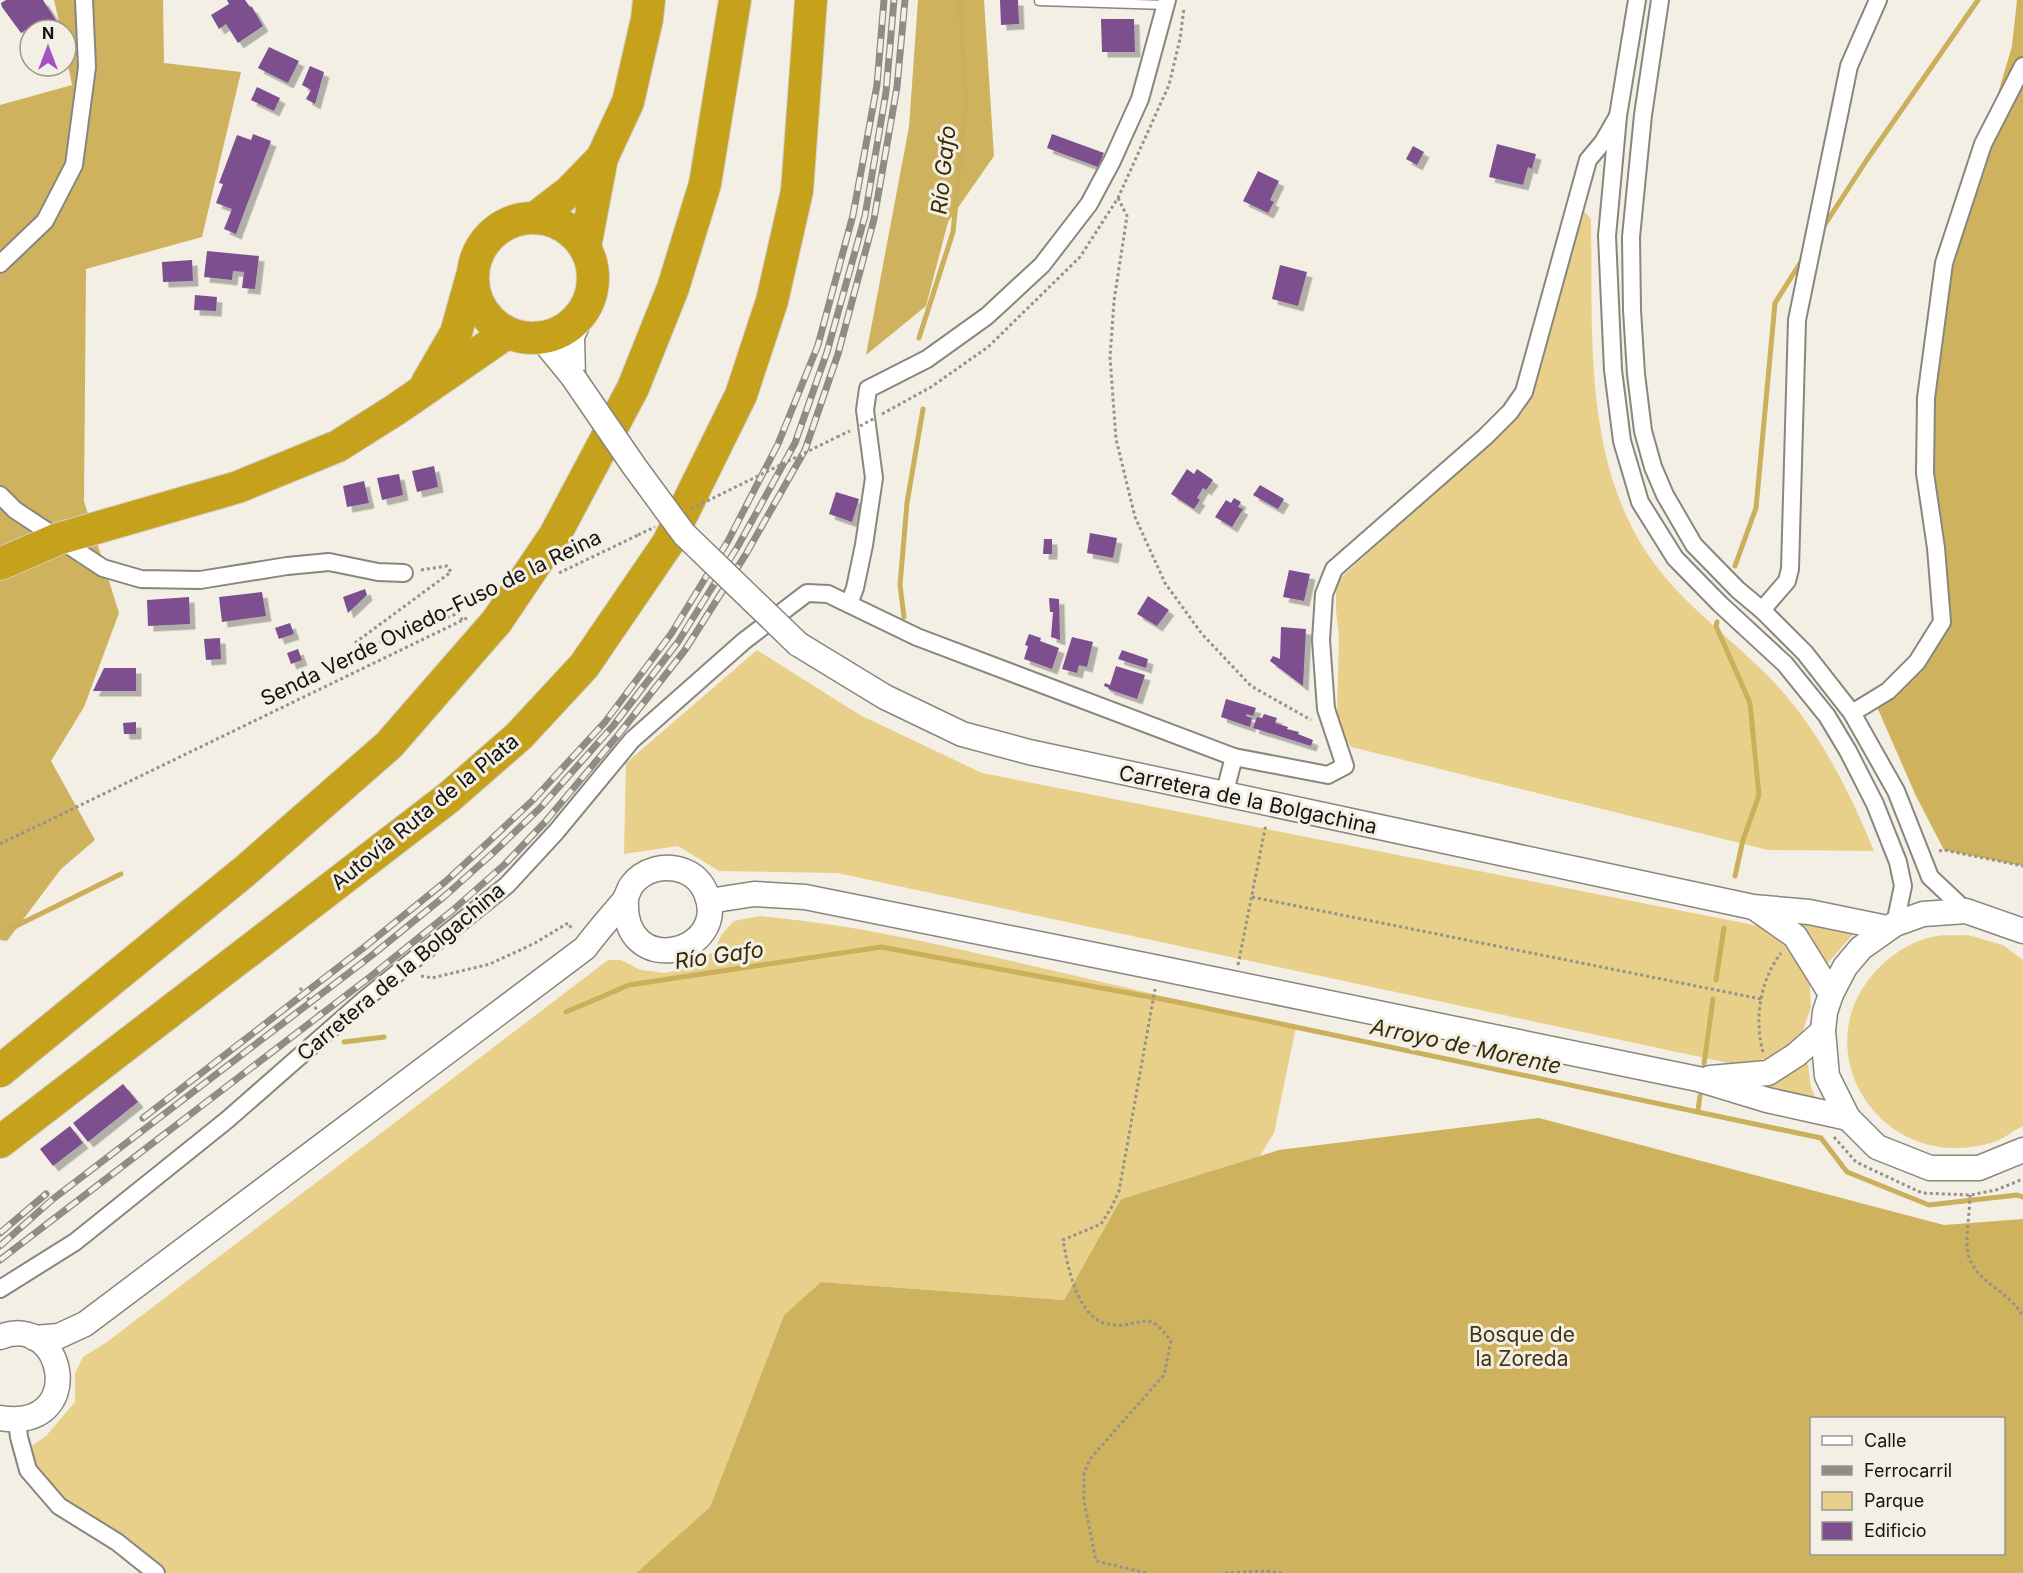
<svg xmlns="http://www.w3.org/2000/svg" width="2023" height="1573" font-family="Inter,sans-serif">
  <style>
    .green { fill: #e8d08b }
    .forest { fill: #ceb25e; fill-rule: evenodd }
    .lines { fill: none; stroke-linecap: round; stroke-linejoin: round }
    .stream { stroke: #cbaf5b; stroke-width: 5 }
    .building { fill: #7d4f8e; filter: url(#shadow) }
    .lane-casing { stroke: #89867c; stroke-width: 11 }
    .street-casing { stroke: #89867c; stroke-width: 20 }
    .secondary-casing { stroke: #89867c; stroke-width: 27 }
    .highway-casing { stroke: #d0d0cf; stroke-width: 34 }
    .path { stroke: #94928a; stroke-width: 3; stroke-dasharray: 3 3; stroke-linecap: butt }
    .lane { stroke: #fff; stroke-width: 8 }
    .street { stroke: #fff; stroke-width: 16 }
    .secondary { stroke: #fff; stroke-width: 24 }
    .highway { stroke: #c6a11c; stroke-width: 32 }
    .rail-casing { stroke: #8e8c84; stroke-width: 7 }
    .rail { stroke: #f3efe5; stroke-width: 4.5; stroke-dasharray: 14; stroke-linecap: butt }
    .secondary-bridge-casing { stroke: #89867c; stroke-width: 27; stroke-linecap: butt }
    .highway-bridge-casing { stroke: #d0d0cf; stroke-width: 34; stroke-linecap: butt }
    .path-bridge { stroke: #94928a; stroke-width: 3; stroke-dasharray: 3 3; stroke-linecap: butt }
    .secondary-bridge { stroke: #fff; stroke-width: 24 }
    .highway-bridge { stroke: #c6a11c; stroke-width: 32 }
    .labels { text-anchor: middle; stroke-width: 6; stroke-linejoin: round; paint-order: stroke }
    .street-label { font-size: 21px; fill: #14130f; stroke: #f3efe5 }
    .park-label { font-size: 21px; fill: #423612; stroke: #f3efe5 }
    .water-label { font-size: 22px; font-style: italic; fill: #362b04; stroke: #f3efe5 }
  </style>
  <defs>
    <filter id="shadow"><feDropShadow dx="5.5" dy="5.5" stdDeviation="0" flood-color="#0004"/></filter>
  </defs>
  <rect width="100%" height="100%" fill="#f3efe5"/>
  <g class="green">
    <path d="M1584,211L1591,219C1593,328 1583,450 1643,547C1675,599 1727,634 1769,677C1817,726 1848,788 1874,851L1768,850L1351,747L1342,730L1337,712L1339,636L1336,611V582L1523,412L1530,398L1579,214Z"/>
    <path d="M757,650L860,715L982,773L1764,927L1789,946L1809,973L1811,1007L1801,1036L1774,1057L1738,1065L837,873L719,871L678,846L624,854L626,763Z"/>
    <path d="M760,916C852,924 943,945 1033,966C1121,986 1208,1007 1296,1027L1274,1133L1260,1156L1121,1199L1064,1300L821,1282L784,1315L710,1507L636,1573H156L59,1506L23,1452L46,1436L75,1402V1373L83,1357L107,1342L608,960H621L641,970L665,973L687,968L713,952L722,934L734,921Z"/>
    <path d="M1789,916L1856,931L1827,964L1811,936Z"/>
    <path d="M1968,935L2003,945L2023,960V1126C2013,1131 2002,1140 1991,1143C1877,1176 1797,1041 1884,963C1897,951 1914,941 1932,937C1943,934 1956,936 1968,935Z"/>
    <path d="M1807,1059L1811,1087L1818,1104L1755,1088Z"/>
  </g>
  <g class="forest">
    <path d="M54,0H163L164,63L241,72L202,237L86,269L84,501L119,613L84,707L51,761L95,840L61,869L7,941L0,940V105L72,85L66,56V30H61Z"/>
    <path d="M918,0H984L994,156L948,222L926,306L866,355L909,127Z"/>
    <path d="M2017,0H2023V866L1944,850L1916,796L1874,700L1942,622L1925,473L1944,263L1983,144L2012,46Z"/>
    <path d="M1539,1118L1944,1225L2023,1219V1573H636L710,1507L784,1315L821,1282L1064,1300L1121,1199L1279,1150ZM2004,1418V1554H1812V1418Z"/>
  </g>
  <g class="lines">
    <g class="stream">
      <path d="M1822,229L1866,161L1978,0"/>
      <path d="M919,338L953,232L966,103L960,0"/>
      <path d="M1735,566L1756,508L1775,303L1804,257"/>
      <path d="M904,617L900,585L907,503L923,409"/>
      <path d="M1717,622L1716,626L1750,703L1759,795L1743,840L1735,876"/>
      <path d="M0,933H2L121,874"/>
      <path d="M1716,980L1724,928"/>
      <path d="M566,1012L629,985L881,947L1177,1002L1821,1138L1847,1172L1929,1205L2017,1195L2023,1197"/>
      <path d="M344,1042L384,1037"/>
      <path d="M1704,1064L1713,999"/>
      <path d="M1698,1110L1700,1096"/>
    </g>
  </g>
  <g class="building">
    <path d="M6,0H43L56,20L42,30L36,23L21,33L2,7L1,3Z"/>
    <path d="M227,0H245L250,7H252L263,26L238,43L226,24L219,29L211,15L229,4Z"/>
    <path d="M1000,0H1018L1019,24L1001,25Z"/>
    <path d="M1101,19H1134L1135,52H1102Z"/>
    <path d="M269,47L299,61L288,83L258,68Z"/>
    <path d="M310,66L324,72L315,104L306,99L311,90L302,85Z"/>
    <path d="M257,87L280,98L274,111L251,100Z"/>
    <path d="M253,134L271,141L236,234L224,229L232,209L216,203L223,184L219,183L237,135L251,140Z"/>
    <path d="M1052,134L1104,153L1098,167L1047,148Z"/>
    <path d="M1497,144L1536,154L1532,169L1528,167L1523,185L1489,177Z"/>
    <path d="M1413,146L1424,152L1417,165L1406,159Z"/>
    <path d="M1258,171L1279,181L1270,200L1274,202L1268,213L1243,201Z"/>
    <path d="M207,251L259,256L255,289L242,288L244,272L233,271L232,280L204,277Z"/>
    <path d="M192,260L193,281L163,282L162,262Z"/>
    <path d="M1280,265L1307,272L1298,306L1272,299Z"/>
    <path d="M195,295L217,297L216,311L194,310Z"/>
    <path d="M434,466L438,487L417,492L412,471Z"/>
    <path d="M1187,469L1194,474L1197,469L1213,480L1206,490L1203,488L1197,498L1200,500L1194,509L1171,494Z"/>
    <path d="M399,474L403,495L382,500L377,478Z"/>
    <path d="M364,481L369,503L347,507L343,486Z"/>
    <path d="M1260,485L1284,499L1278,509L1253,495Z"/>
    <path d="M836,492L859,499L852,522L829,514Z"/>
    <path d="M1234,498L1241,502L1238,507L1243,509L1232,527L1215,517L1226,500L1231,503Z"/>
    <path d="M1090,533L1117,538L1113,558L1087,553Z"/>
    <path d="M1044,539H1052V554H1043Z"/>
    <path d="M1289,570L1310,574L1304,601L1283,597Z"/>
    <path d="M365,589L367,595L348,613L343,597Z"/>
    <path d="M262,592L266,616L222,622L219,597Z"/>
    <path d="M1148,596L1169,610L1157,626L1137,614Z"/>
    <path d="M189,597L190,624L148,626L147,600Z"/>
    <path d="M1049,598L1059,599L1060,640L1051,637L1053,612H1050Z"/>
    <path d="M290,623L294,634L279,639L275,628Z"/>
    <path d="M1281,627L1306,629L1303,686L1270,661L1273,656L1280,659Z"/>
    <path d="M1029,634L1041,638L1040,641L1059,648L1052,669L1024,659L1028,646L1025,645Z"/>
    <path d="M1072,637L1093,642L1087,667L1079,665L1077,673L1062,669Z"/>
    <path d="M220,638L221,659L206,660L204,639Z"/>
    <path d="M298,649L302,660L291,664L287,653Z"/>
    <path d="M1122,650L1148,659L1146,668L1118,659Z"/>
    <path d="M1116,666L1145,675L1137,699L1108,689L1109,688L1104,686L1105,683L1110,685Z"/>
    <path d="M104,668H136V691H93Z"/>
    <path d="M1226,699L1256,708L1253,716L1247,714L1246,716L1252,718L1250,727L1221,717Z"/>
    <path d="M1264,714L1277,718L1275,723L1288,727L1287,729L1299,732L1298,734L1313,740L1311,746L1253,728L1257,717L1262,718Z"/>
    <path d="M136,722V734H124L123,723Z"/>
    <path d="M123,1084L138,1102L88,1142L73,1123Z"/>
    <path d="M70,1126L83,1143L53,1166L40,1149Z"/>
  </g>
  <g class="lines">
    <g class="lane-casing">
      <path id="lane" d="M1039,1L1166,5"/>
    </g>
    <g class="street-casing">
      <g id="street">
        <path d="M1637,0L1618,116L1607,236L1613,370L1622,441L1640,502L1675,558L1720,604L1785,664L1827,716L1848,751L1875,804L1898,862L1903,886L1895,924"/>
        <path d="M1660,0L1643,115L1631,237L1632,310L1636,374L1643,431L1653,467L1665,495L1694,545L1738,590L1762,610L1805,653L1852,713L1896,791L1930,877L1966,911"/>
        <path d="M0,264L45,221L74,165L87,67L84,0"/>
        <path d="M0,495L15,510L103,568L141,579L200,580L287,566L329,562L378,572L404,573"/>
        <path d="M849,604L855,588L864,545L874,478L865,410L868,389L927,359L987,316L1042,265L1089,204L1112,161L1140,99L1167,0"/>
        <path d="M1762,610L1787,581L1790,569L1797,320L1849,66L1878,0"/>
        <path d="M1852,713L1888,691L1917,662L1942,622L1936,548L1925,473L1926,398L1944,263L1983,144L2023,66"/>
        <path d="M1224,795L1234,757"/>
        <path d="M0,1289L75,1242L227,1120L365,999L507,885L556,832L632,740L744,641L807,593L828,594L917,637L1234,757L1328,775L1345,766L1326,709L1321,640L1324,594L1334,569L1485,437L1510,412L1524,392L1588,160L1603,142L1618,116"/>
        <path d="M17,1420L19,1437L28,1470L59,1506L117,1542L156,1573"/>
      </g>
    </g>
    <g class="secondary-casing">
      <g id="secondary">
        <path d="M541,338L573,377"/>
        <path d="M573,377L572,337L582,313"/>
        <path d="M798,644L885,697L962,734L1029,752L1753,907L1809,912L1887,928"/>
        <path d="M709,901L754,894L805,897L1159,968L1698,1079L1767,1100L1848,1118"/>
        <path d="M1755,908L1795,936L1831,994"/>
        <path d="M2023,931L1966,911L1923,914L1895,924L1861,948L1845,967L1831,994L1825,1012L1823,1031L1827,1076L1848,1118L1877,1147L1930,1168H1979L2023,1150"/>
        <path d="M1710,1078L1768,1073L1796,1055L1823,1031"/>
        <path d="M0,1337C65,1311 88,1432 0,1418"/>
        <path d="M34,1338L59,1336L85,1324L585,948C597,932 610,917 623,902C627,897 628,891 631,886C643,869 665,864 684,871C694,875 702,883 706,893C731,954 621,981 626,899"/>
      </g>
    </g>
    <g class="highway-casing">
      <g id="highway">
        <circle cx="533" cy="278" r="60"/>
        <path d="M535,218L569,192L602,158"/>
        <path d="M585,247L602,158L628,102L647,19L649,0"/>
        <path d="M427,383L456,333L472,276"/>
        <path d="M555,535L633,388L673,288L705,184L735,0"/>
        <path d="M0,564L58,539L238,487L338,446L395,410L507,333"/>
        <path d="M0,1071L245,871L389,745L497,621"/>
        <path d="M0,1142L448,798L519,736L584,666L668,543L741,395L772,301L797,191L811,0"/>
      </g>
    </g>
    <g class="path">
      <path d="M1118,198L1127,216L1114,301L1110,357L1116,439L1135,517L1165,583L1202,634L1251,686L1311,720"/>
      <path d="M882,414L931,387L988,347L1080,257L1118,198L1169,85L1180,39L1184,8"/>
      <path d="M837,437L850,431"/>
      <path d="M421,570L447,566L451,572L356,642L360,649L459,613L462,620"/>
      <path d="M559,573L638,535"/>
      <path d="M0,844L467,618"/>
      <path d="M1939,851L1944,850L2023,866"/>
      <path d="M1252,897L1761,999"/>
      <path d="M1238,965L1266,824"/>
      <path d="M421,976L432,978L490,964L535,943L568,923L572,929"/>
      <path d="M300,988L321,1015"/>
      <path d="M1763,1052C1754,1020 1760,980 1781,953"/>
      <path d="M1834,1137L1856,1162L1922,1193L1970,1195L1996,1190L2023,1179"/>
      <path d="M1970,1195C1970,1212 1965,1237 1968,1253C1974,1283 2011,1291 2023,1317"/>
      <path d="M1146,1573L1096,1561L1084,1501V1473L1090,1459L1164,1375L1171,1341C1146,1307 1144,1327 1114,1325C1078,1324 1068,1268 1063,1240L1101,1224L1111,1208L1119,1191L1155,989"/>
      <path d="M1225,1573L1265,1571L1282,1573"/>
    </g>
    <use href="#lane" class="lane"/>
    <use href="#street" class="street"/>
    <use href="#secondary" class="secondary"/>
    <use href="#highway" class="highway"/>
    <g class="rail-casing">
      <g id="rail">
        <path d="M143,1118L362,949L445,882L483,847L533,800L605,722L671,634L728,541L778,444L818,345L853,215L877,85L884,0"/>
        <path d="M0,1233L46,1194"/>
        <path d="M0,1246L53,1199L371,956L446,895L493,853L540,808L613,726L678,642L738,546L795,443L827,352L865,216L886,92L894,0"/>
        <path d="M0,1260L370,977L453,910L504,865L545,822L619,734L685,650L746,554L805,450L838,354L874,219L897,87L905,0"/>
      </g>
    </g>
    <use href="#rail" class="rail"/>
    <g class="secondary-bridge-casing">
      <path id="secondary-bridge" d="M573,377L634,466L684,534L798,644"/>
    </g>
    <g class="highway-bridge-casing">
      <path id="highway-bridge" d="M497,621L555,535"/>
    </g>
    <g class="path-bridge">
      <path d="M860,426L875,418"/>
      <path d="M691,509L837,437"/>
      <path d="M638,535L655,527"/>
    </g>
    <use href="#secondary-bridge" class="secondary-bridge"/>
    <use href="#highway-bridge" class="highway-bridge"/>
  </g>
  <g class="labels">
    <g class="street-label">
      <text transform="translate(431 618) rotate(-26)" y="7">Senda Verde Oviedo-Fuso de la Reina</text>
      <text transform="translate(1248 800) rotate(12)" y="7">Carretera de la Bolgachina</text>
      <text transform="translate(425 812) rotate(-39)" y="7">Autovía Ruta de la Plata</text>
      <text transform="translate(401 972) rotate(-40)" y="7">Carretera de la Bolgachina</text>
    </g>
    <g class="park-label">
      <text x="1522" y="1342">Bosque de<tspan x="1522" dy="24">la Zoreda</tspan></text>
    </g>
    <g class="water-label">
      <text transform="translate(943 170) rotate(-84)" y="8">Río Gafo</text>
      <text transform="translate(719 955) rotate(-8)" y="8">Río Gafo</text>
      <text transform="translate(1466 1046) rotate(12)" y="8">Arroyo de Morente</text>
    </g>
  </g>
  <rect x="1810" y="1417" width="195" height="138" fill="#f3efe5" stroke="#9a978f" stroke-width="1.5"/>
  <rect x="1822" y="1436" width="30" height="9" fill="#ffffff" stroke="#9a978f" stroke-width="1.5"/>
  <text x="1864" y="1447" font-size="18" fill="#14130f">Calle</text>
  <rect x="1822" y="1466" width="30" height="9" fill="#8e8c84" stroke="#9a978f" stroke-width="1.5"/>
  <text x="1864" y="1477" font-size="18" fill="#14130f">Ferrocarril</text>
  <rect x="1822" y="1492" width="30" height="18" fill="#e8d08b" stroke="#9a978f" stroke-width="1.5"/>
  <text x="1864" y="1507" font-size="18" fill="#14130f">Parque</text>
  <rect x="1822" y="1522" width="30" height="18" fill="#7d4f8e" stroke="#9a978f" stroke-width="1.5"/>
  <text x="1864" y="1537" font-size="18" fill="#14130f">Edificio</text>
  <g transform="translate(48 48)"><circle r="28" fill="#f3efe5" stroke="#9a978f" stroke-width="1.5"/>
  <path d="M0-4.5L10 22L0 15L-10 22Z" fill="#a553c2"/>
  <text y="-9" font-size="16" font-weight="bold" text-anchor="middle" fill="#14130f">N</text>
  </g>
</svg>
